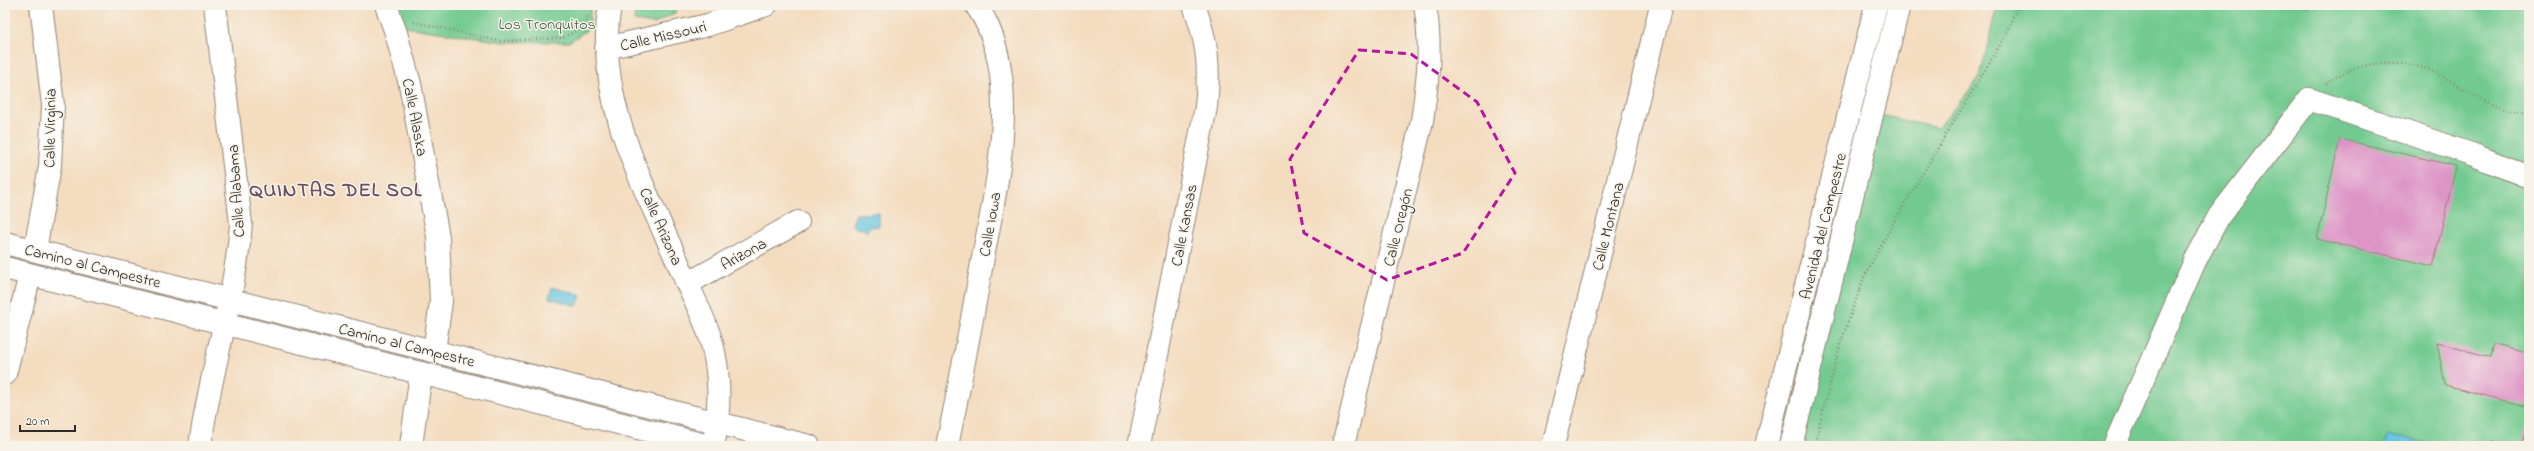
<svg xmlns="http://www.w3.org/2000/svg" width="2534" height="451" font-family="'Indie Flower',sans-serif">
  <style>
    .green { fill: #72ca90; stroke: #4e7a5e }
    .water { fill: #63c4e1; stroke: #477886 }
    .building { fill: #dd94c7 }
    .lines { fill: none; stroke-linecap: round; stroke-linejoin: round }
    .minor-casing { stroke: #908475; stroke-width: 24 }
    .path { stroke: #908475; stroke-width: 2.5; stroke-dasharray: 1 3; stroke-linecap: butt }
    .minor { stroke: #fff; stroke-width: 22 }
    .marked { fill: none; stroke: #b5179e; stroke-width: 3; stroke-dasharray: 8 5; stroke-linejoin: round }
    .labels { text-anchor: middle; stroke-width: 3; stroke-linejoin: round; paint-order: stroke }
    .park-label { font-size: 16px; fill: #405b49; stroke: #f7f3e8 }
    .street-label { font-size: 16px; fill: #2b2b2b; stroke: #f7f3e8 }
    .district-label { font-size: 20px; font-weight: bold; letter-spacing: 1px; fill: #695062; stroke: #f7f3e8 }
  </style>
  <rect width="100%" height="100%" fill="#f7f3e8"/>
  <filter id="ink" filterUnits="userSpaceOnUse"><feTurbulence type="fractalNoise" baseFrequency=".025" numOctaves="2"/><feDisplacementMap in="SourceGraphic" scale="8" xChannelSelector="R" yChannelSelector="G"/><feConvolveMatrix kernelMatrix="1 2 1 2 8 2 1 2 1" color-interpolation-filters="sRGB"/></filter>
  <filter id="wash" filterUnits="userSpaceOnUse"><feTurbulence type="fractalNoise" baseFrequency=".012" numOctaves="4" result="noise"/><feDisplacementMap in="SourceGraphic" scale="16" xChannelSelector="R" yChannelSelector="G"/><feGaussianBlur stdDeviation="0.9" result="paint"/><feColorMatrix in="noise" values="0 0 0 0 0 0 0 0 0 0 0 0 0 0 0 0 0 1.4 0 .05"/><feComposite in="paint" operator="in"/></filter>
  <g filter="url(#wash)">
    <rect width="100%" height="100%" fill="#f4dcbf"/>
    <g class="green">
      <path d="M387,5H590V28L569,42H504L399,26Z"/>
      <path d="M635,5H673L676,12L654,24L634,21Z"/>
      <path d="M1997,5H2529V446H1799L1876,114L1938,128L1980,77Z"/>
    </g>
    <g class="water">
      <path d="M879,213V226L871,227L866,232L863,229L855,228L852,225L856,214Z"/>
      <path d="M552,287L581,295L577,306L549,298Z"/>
      <path d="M2387,435L2439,446H2384Z"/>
    </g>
    <g id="blocks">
      <g class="building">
        <path d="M2340,139L2456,166L2433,266L2317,239Z"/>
        <path d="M2437,343L2491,357L2494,344L2529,352V407L2445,385Z"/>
        <path d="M2529,418V446H2521Z"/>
        <path d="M2493,441L2509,445V446H2491Z"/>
      </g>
    </g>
  </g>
  <g filter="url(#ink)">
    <use href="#blocks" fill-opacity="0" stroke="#908475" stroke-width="1"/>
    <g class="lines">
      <g class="minor-casing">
        <g id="minor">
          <path d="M386,5L396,33L410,84L438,237L441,302L434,351"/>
          <path d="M610,5C593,99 647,191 683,274C693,297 706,320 712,344C720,373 720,408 715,437"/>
          <path d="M606,48L708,25L766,5"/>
          <path d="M5,243L809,446"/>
          <path d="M35,250L50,166L53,105L41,5"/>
          <path d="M5,268L709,446"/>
          <path d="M687,284L798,222"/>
          <path d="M5,374L30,275"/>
          <path d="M200,446C210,371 235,299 241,224L215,5"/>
          <path d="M411,446L421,373"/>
          <path d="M947,446C959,389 970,331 980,274C994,195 1026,76 976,5"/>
          <path d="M1139,446L1206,107C1210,66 1208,44 1194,5"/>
          <path d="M1343,446L1422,121C1428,79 1432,47 1425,5"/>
          <path d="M1553,446L1661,5"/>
          <path d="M1766,446L1876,5"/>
          <path d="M1791,446L1899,5"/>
          <path d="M2114,446L2195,261L2219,216L2309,99L2474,155L2529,177"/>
        </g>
      </g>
      <g class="path">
        <path d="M673,5L676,12"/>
        <path d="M414,22L499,41L563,38L581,28L588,17"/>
        <path d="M2326,84C2355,60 2403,56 2438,74C2473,93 2487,109 2529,112"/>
        <path d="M1814,446L1840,345L1864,277L1896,218L2003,40L2018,5"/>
        <path d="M2086,446L2095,438"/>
      </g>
      <use href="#minor" class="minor"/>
    </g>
  </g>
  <path class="marked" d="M1359,50L1411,54L1477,102L1515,173L1463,253L1387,280L1304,233L1290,159Z"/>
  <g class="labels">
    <g class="park-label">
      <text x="547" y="29">Los Tronquitos</text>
    </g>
    <g class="street-label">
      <text transform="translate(663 35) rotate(-13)" y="6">Calle Missouri</text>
      <text transform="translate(416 117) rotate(79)" y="6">Calle Alaska</text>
      <text transform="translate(49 128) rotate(-89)" y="6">Calle Virginia</text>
      <text transform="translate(235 191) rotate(-94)" y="6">Calle Alabama</text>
      <text transform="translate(989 224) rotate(-80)" y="6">Calle Iowa</text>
      <text transform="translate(1183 225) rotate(-79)" y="6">Calle Kansas</text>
      <text transform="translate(662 226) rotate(66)" y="6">Calle Arizona</text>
      <text transform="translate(1607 226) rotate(-76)" y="6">Calle Montana</text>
      <text transform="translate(1822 226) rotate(-76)" y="6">Avenida del Campestre</text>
      <text transform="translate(1397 227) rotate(-76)" y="6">Calle Oregón</text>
      <text transform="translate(743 253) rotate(-29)" y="6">Arizona</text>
      <text transform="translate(93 265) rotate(14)" y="6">Camino al Campestre</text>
      <text transform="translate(407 344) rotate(14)" y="6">Camino al Campestre</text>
    </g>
    <g class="district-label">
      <text x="336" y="196">QUINTAS DEL SOL</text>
    </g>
  </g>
  <rect width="2534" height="451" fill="none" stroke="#f7f3e8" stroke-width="20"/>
  <path d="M20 425v6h55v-6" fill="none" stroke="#2b2b2b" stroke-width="2"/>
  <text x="26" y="425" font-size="12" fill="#2b2b2b" stroke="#f7f3e8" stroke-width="3" paint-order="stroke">20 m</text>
</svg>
